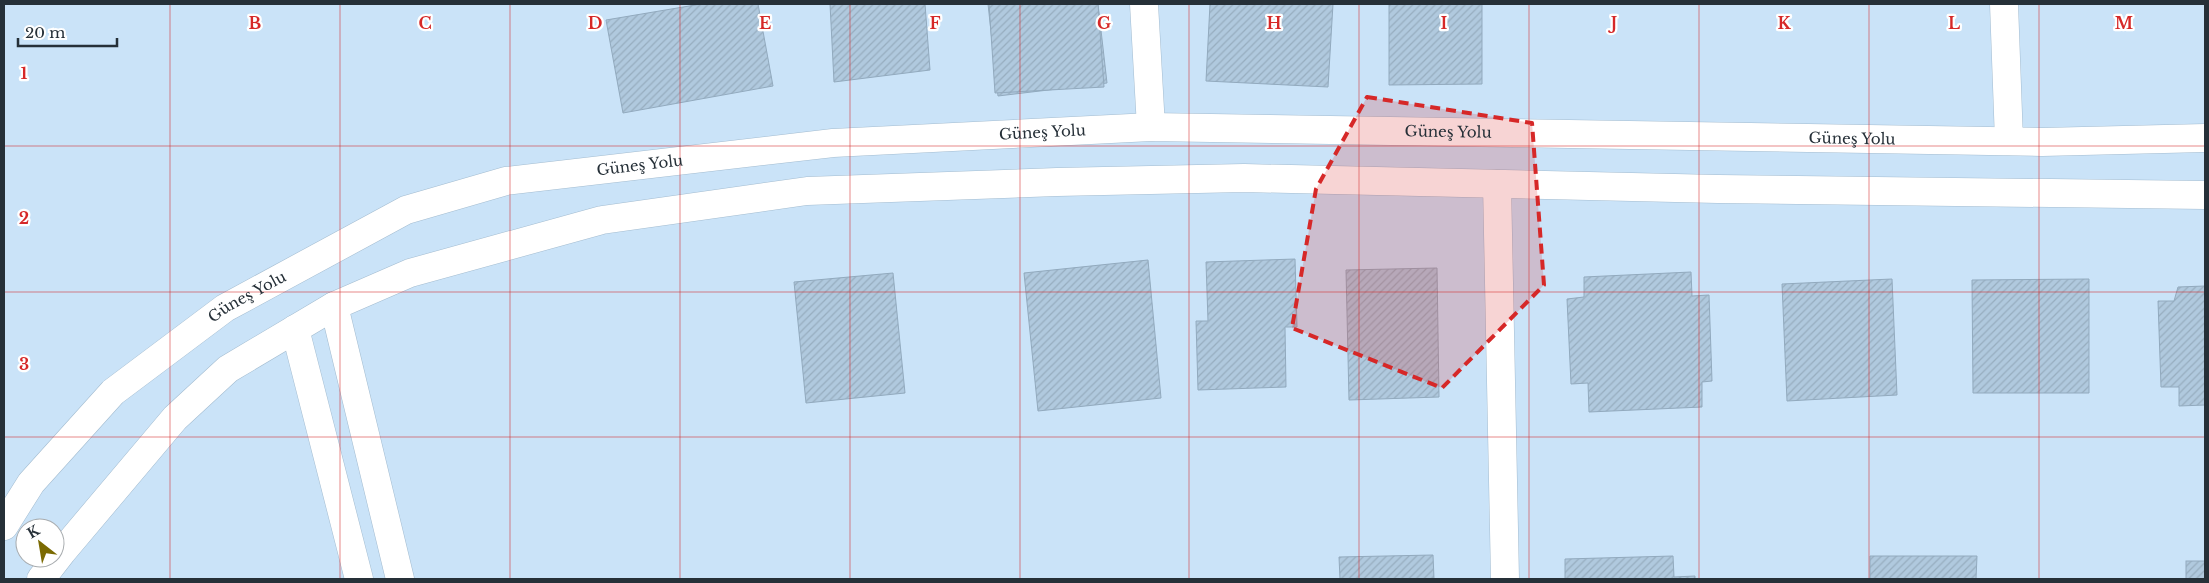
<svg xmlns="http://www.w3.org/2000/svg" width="2209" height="583" font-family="'Libre Baskerville',serif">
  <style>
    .building { fill: url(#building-hatch); stroke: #92aabe }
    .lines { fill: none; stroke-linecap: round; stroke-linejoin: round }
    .minor-casing { stroke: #a3bcd0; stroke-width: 29 }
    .tertiary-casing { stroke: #a3bcd0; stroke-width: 29 }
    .minor { stroke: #fff; stroke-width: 28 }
    .tertiary { stroke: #fff; stroke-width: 28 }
    .marked { fill: #d62828; fill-opacity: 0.2; stroke: #d62828; stroke-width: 4; stroke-dasharray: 10 6; stroke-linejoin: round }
    .grid { fill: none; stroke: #d62828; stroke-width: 1; stroke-opacity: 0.55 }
    .labels { text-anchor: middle; stroke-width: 4.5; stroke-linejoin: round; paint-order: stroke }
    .street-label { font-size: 15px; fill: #263038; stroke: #fff }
    .grid-label { font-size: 16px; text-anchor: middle; font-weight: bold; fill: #d62828; stroke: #fff; stroke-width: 4.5; stroke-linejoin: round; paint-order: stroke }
  </style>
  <defs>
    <pattern id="building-hatch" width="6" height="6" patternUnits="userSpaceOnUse" patternTransform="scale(1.25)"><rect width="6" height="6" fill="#b0c9de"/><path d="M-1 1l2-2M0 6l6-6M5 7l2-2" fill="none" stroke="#97adbf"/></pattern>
  </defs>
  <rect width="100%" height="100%" fill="#cae3f8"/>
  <g class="building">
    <path d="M701,4H758L773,86L623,113L606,20Z"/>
    <path d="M830,4H925L930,70L834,82Z"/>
    <path d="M988,4H1098L1107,83L998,96Z"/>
    <path d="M989,4H1098L1104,87L995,93Z"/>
    <path d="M1210,4H1333L1328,87L1206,81Z"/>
    <path d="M1389,4H1482V84L1389,85Z"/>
    <path d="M1295,259L1297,327H1285L1286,387L1198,390L1196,321H1208L1206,262Z"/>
    <path d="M1148,260L1161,398L1038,411L1024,273Z"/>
    <path d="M1437,268L1439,397L1349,400L1346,270Z"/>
    <path d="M1691,272L1692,296L1709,295L1712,381L1702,382V407L1589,412L1588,383L1571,384L1567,299L1584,297V277Z"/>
    <path d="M893,273L905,393L806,403L794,282Z"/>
    <path d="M1892,279L1897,395L1787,401L1782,284Z"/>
    <path d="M2089,279V393H1973L1972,280Z"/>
    <path d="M2205,286V405L2179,406V387H2161L2158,301H2174L2178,287Z"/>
    <path d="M1433,555L1434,579H1340L1339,557Z"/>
    <path d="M1673,556L1674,577L1695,576V579H1565V559Z"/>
    <path d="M1870,556H1977L1976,579H1870Z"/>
    <rect x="2186" y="561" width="19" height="18"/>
  </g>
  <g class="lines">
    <g class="minor-casing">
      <g id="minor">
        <path d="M1144,4L1151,127"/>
        <path d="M2004,4L2009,141"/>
        <path d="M1497,184L1505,579"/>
      </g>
    </g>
    <g class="tertiary-casing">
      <g id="tertiary">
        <path d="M334,306L400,579"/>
        <path d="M295,329L359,579"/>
        <path id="s1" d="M4,526L31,483L113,392L225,308L406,210L506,181L833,143L1151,127L2042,142L2205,138"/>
        <path d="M41,579L62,552L175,418L228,369L334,306L410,273L602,220L807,191L1057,182L1244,178L1718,189L2205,195"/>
      </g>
    </g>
    <use href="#minor" class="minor"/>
    <use href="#tertiary" class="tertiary"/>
  </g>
  <path class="marked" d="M1367,97L1532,123L1544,285L1442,388L1292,328L1316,189Z"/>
  <path class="grid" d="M170,4V579M340,4V579M510,4V579M680,4V579M850,4V579M1020,4V579M1189,4V579M1359,4V579M1529,4V579M1699,4V579M1869,4V579M2039,4V579M4,146H2205M4,292H2205M4,437H2205"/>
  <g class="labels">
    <g class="street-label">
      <text dy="5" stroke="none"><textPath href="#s1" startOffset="1162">Güneş Yolu</textPath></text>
      <text dy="5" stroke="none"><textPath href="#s1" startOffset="1568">Güneş Yolu</textPath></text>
      <text dy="5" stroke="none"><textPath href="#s1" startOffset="1972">Güneş Yolu</textPath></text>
      <text dy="5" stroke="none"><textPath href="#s1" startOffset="758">Güneş Yolu</textPath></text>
      <text dy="5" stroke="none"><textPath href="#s1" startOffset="338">Güneş Yolu</textPath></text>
    </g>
  </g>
  <g class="grid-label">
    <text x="255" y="29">B</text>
    <text x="425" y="29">C</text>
    <text x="595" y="29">D</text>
    <text x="765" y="29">E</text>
    <text x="935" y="29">F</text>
    <text x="1104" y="29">G</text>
    <text x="1274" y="29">H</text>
    <text x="1444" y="29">I</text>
    <text x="1614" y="29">J</text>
    <text x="1784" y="29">K</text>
    <text x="1954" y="29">L</text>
    <text x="2124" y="29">M</text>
    <text x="24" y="79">1</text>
    <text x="24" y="224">2</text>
    <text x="24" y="370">3</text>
  </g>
  <rect width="2209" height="583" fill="none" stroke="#263038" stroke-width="10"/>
  <g transform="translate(40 543) rotate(329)"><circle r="24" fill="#ffffff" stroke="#a8acaf"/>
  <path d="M0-4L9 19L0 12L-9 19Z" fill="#7b6a02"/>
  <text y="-8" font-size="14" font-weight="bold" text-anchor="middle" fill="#263038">K</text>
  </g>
  <path d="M18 38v8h99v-8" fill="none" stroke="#263038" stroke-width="2.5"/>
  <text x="25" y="38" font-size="15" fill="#263038" stroke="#ffffff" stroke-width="4" paint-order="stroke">20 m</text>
</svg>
